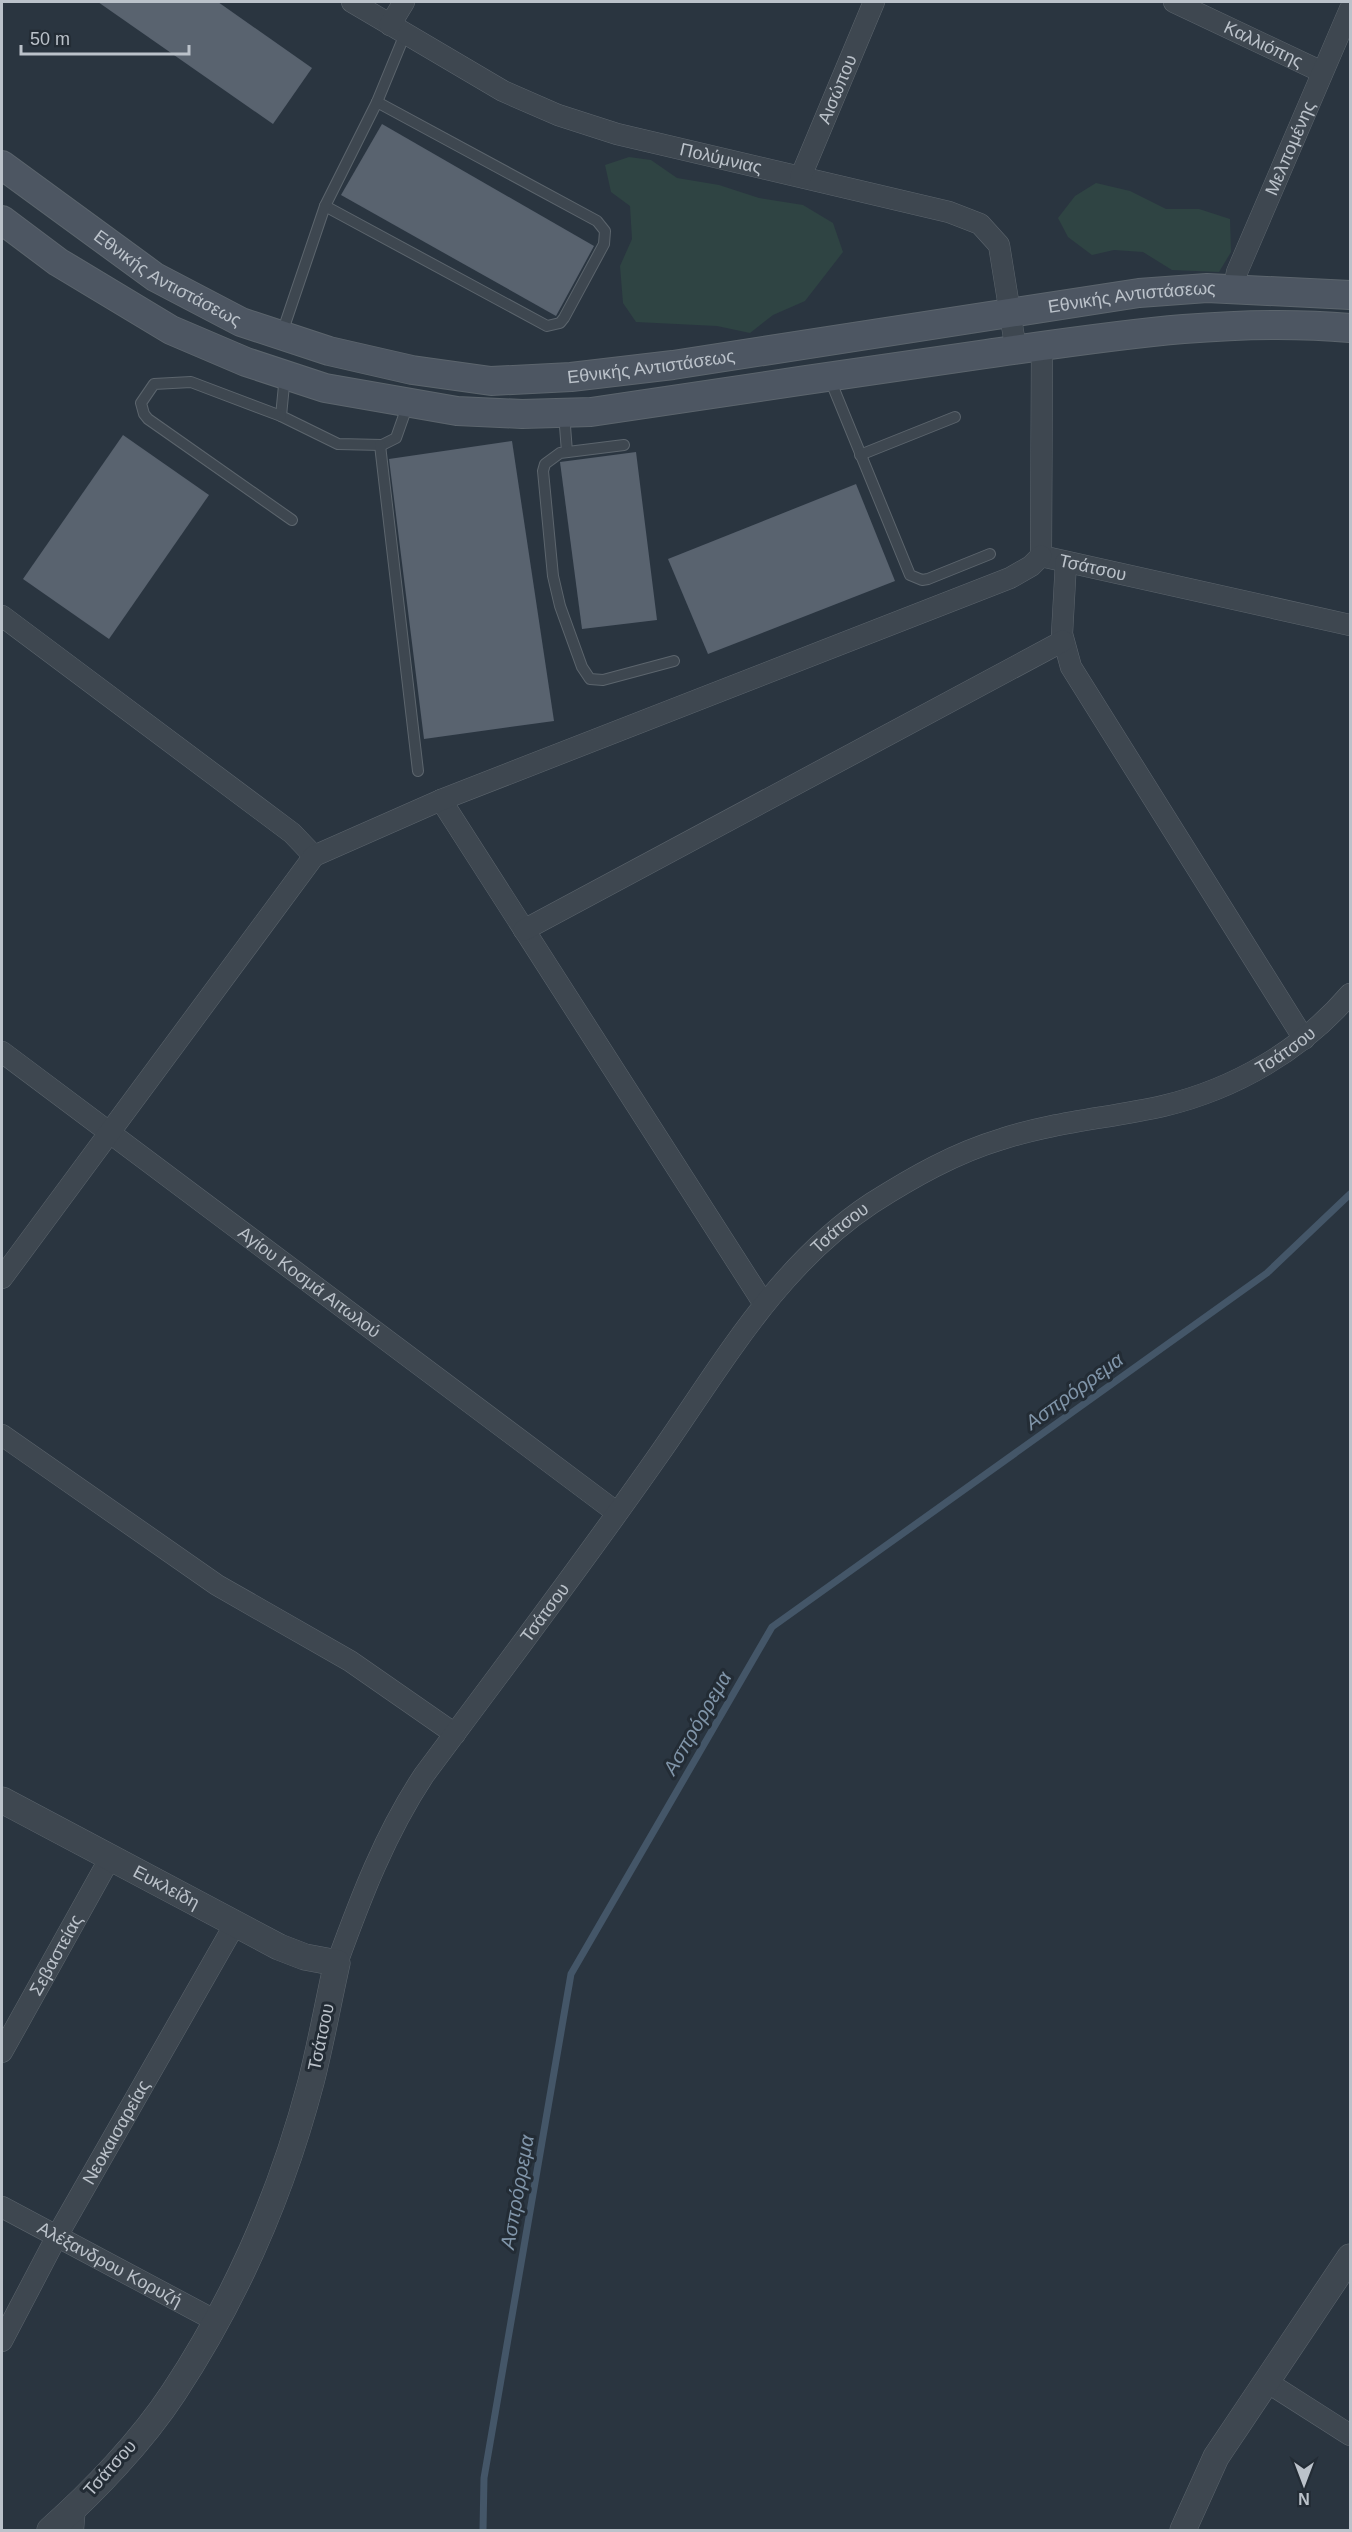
<svg xmlns="http://www.w3.org/2000/svg" width="1352" height="2532" font-family="Arial,sans-serif">
  <style>
    .green { fill: #2f4443 }
    .lines { fill: none; stroke-linecap: round; stroke-linejoin: round }
    .stream { stroke: #445668; stroke-width: 7 }
    .building { fill: #59636f }
    .service-casing { stroke: #5c656d; stroke-width: 12 }
    .minor-casing { stroke: #5c656d; stroke-width: 22 }
    .tertiary-casing { stroke: #5c656d; stroke-width: 27 }
    .secondary-casing { stroke: #5c656d; stroke-width: 30 }
    .service { stroke: #3e4750; stroke-width: 10 }
    .minor { stroke: #3e4750; stroke-width: 21 }
    .tertiary { stroke: #3e4750; stroke-width: 26 }
    .secondary { stroke: #4d5662; stroke-width: 28 }
    .labels { text-anchor: middle; stroke-width: 6; stroke-linejoin: round; paint-order: stroke }
    .street-label { font-size: 18px; fill: #bbc2ca; stroke: #232c35 }
    .water-label { font-size: 20px; font-style: italic; fill: #8095a9; stroke: #232c35 }
  </style>
  <rect width="100%" height="100%" fill="#2a3540"/>
  <g class="green">
    <path d="M629,157L651,160L677,178L719,185L759,198L803,205L833,223L843,252L805,301L773,315L750,333L717,326L636,322L623,303L620,266L632,239L630,206L611,192L605,165Z"/>
    <path d="M1096,183L1130,191L1166,209H1199L1230,219L1231,252L1219,272L1172,270L1143,252L1114,250L1092,255L1068,237L1058,218L1075,196Z"/>
  </g>
  <g class="lines">
    <path class="stream" d="M483,2530L484,2478L571,1974L772,1627L1267,1273L1350,1194"/>
  </g>
  <g class="building">
    <path d="M98,2H218L312,68L273,124Z"/>
    <path d="M382,124L594,246L556,316L341,195Z"/>
    <path d="M123,435L209,495L109,639L23,579Z"/>
    <path d="M512,441L554,721L424,739L389,459Z"/>
    <path d="M636,452L657,620L582,629L560,462Z"/>
    <path d="M856,484L895,581L708,654L668,559Z"/>
  </g>
  <g class="lines">
    <g class="service-casing">
      <g id="service">
        <path d="M325,206L547,326L560,323L564,318L604,244L605,231L597,221L377,102"/>
        <path d="M282,333L325,206L377,102L405,34"/>
        <path d="M285,375L281,416L338,444L382,445L396,438L408,404"/>
        <path d="M829,377L910,575L922,580L928,579L990,554"/>
        <path d="M564,413L567,452"/>
        <path d="M281,416L191,382L154,384L141,403L144,414L148,419L292,520"/>
        <path d="M380,445L418,771"/>
        <path d="M624,445L560,453L545,464L543,471L553,576L560,606L582,667L590,679L603,680L674,661"/>
        <path d="M860,455L955,417"/>
      </g>
    </g>
    <g class="minor-casing">
      <g id="minor">
        <path id="s1" d="M352,2L503,91L558,115L617,134L949,212L980,224L999,245L1016,350"/>
        <path id="s2" d="M1174,2L1322,72"/>
        <path d="M390,25L404,2"/>
        <path id="s3" d="M801,176L874,2"/>
        <path id="s4" d="M1234,289L1237,272L1350,9"/>
        <path id="s5" d="M1042,347L1041,556L1350,625"/>
        <path d="M1066,562L1062,634L1071,667L1304,1039"/>
        <path d="M2,616L292,833L314,856"/>
        <path d="M441,800L764,1304"/>
        <path d="M524,930L1063,641"/>
        <path id="s6" d="M2,1052L616,1512"/>
        <path d="M2,1278L314,856L441,800L1010,578L1031,566L1041,556"/>
        <path d="M2,1435L217,1585L350,1661L455,1734"/>
        <path id="s7" d="M337,1963C361,1897 385,1834 424,1775C503,1669 584,1562 660,1453C723,1363 778,1265 872,1203C913,1177 955,1153 1002,1139C1054,1122 1110,1118 1163,1106C1235,1089 1302,1050 1350,994"/>
        <path id="s8" d="M2,2052L110,1858"/>
        <path id="s9" d="M2,2207L216,2321"/>
        <path id="s10" d="M2,2341L57,2236L235,1924"/>
        <path d="M1267,2382L1350,2435"/>
        <path d="M73,2530L75,2506"/>
      </g>
    </g>
    <g class="tertiary-casing">
      <g id="tertiary">
        <path id="s11" d="M2,1800L279,1947L305,1957L337,1963C328,2003 321,2043 311,2082C282,2192 236,2298 174,2392C142,2441 93,2492 50,2530"/>
        <path d="M1183,2530L1216,2457L1350,2257"/>
      </g>
    </g>
    <g class="secondary-casing">
      <g id="secondary">
        <path id="s12" d="M2,165L155,277L241,322L329,351L412,370L491,381L571,377L673,365L1139,293L1207,288L1350,295"/>
        <path d="M2,220L58,262L171,330L246,362L325,388L457,411L522,414L591,412C723,392 854,373 986,354C1107,337 1228,317 1350,328"/>
      </g>
    </g>
    <use href="#service" class="service"/>
    <use href="#minor" class="minor"/>
    <use href="#tertiary" class="tertiary"/>
    <use href="#secondary" class="secondary"/>
  </g>
  <g class="labels">
    <g class="street-label">
      <text dy="6" stroke="none"><textPath href="#s2" startOffset="99">Καλλιόπης</textPath></text>
      <text dy="6" stroke="none"><textPath href="#s3" startOffset="94">Αισώπου</textPath></text>
      <text dy="6" stroke="none"><textPath href="#s4" startOffset="152">Μελπομένης</textPath></text>
      <text dy="6" stroke="none"><textPath href="#s1" startOffset="404">Πολύμνιας</textPath></text>
      <text dy="6" stroke="none"><textPath href="#s12" startOffset="201">Εθνικής Αντιστάσεως</textPath></text>
      <text dy="6" stroke="none"><textPath href="#s12" startOffset="1191">Εθνικής Αντιστάσεως</textPath></text>
      <text dy="6" stroke="none"><textPath href="#s12" startOffset="705">Εθνικής Αντιστάσεως</textPath></text>
      <text dy="6" stroke="none"><textPath href="#s5" startOffset="262">Τσάτσου</textPath></text>
      <text dy="6" stroke="none"><textPath href="#s7" startOffset="1382">Τσάτσου</textPath></text>
      <text dy="6" stroke="none"><textPath href="#s7" startOffset="896">Τσάτσου</textPath></text>
      <text dy="6" stroke="none"><textPath href="#s6" startOffset="384">Αγίου Κοσμά Αιτωλού</textPath></text>
      <text dy="6" stroke="none"><textPath href="#s7" startOffset="410">Τσάτσου</textPath></text>
      <text dy="6" stroke="none"><textPath href="#s11" startOffset="186">Ευκλείδη</textPath></text>
      <text dy="6" stroke="none"><textPath href="#s8" startOffset="111">Σεβαστείας</textPath></text>
      <text transform="translate(321 2037) rotate(-78)" y="6">Τσάτσου</text>
      <text dy="6" stroke="none"><textPath href="#s10" startOffset="238">Νεοκαισαρείας</textPath></text>
      <text dy="6" stroke="none"><textPath href="#s9" startOffset="122">Αλέξανδρου Κορυζή</textPath></text>
      <text transform="translate(110 2468) rotate(-48)" y="6">Τσάτσου</text>
    </g>
    <g class="water-label">
      <text transform="translate(1074 1391) rotate(-36)" y="7">Ασπρόρρεμα</text>
      <text transform="translate(697 1723) rotate(-60)" y="7">Ασπρόρρεμα</text>
      <text transform="translate(517 2192) rotate(-80)" y="7">Ασπρόρρεμα</text>
    </g>
  </g>
  <rect width="1352" height="2532" fill="none" stroke="#bbc2ca" stroke-width="6"/>
  <g transform="translate(1304 2484) rotate(180)" stroke="#232c35" stroke-width="4.5" paint-order="stroke">
  <path d="M0-4.5L10 22L0 15L-10 22Z" fill="#bbc2ca"/>
  <text y="-9" font-size="16" font-weight="bold" text-anchor="middle" fill="#bbc2ca">N</text>
  </g>
  <path d="M21 45v9h168v-9" fill="none" stroke="#bbc2ca" stroke-width="3"/>
  <text x="30" y="45" font-size="18" fill="#bbc2ca" stroke="#232c35" stroke-width="4.5" paint-order="stroke">50 m</text>
</svg>
